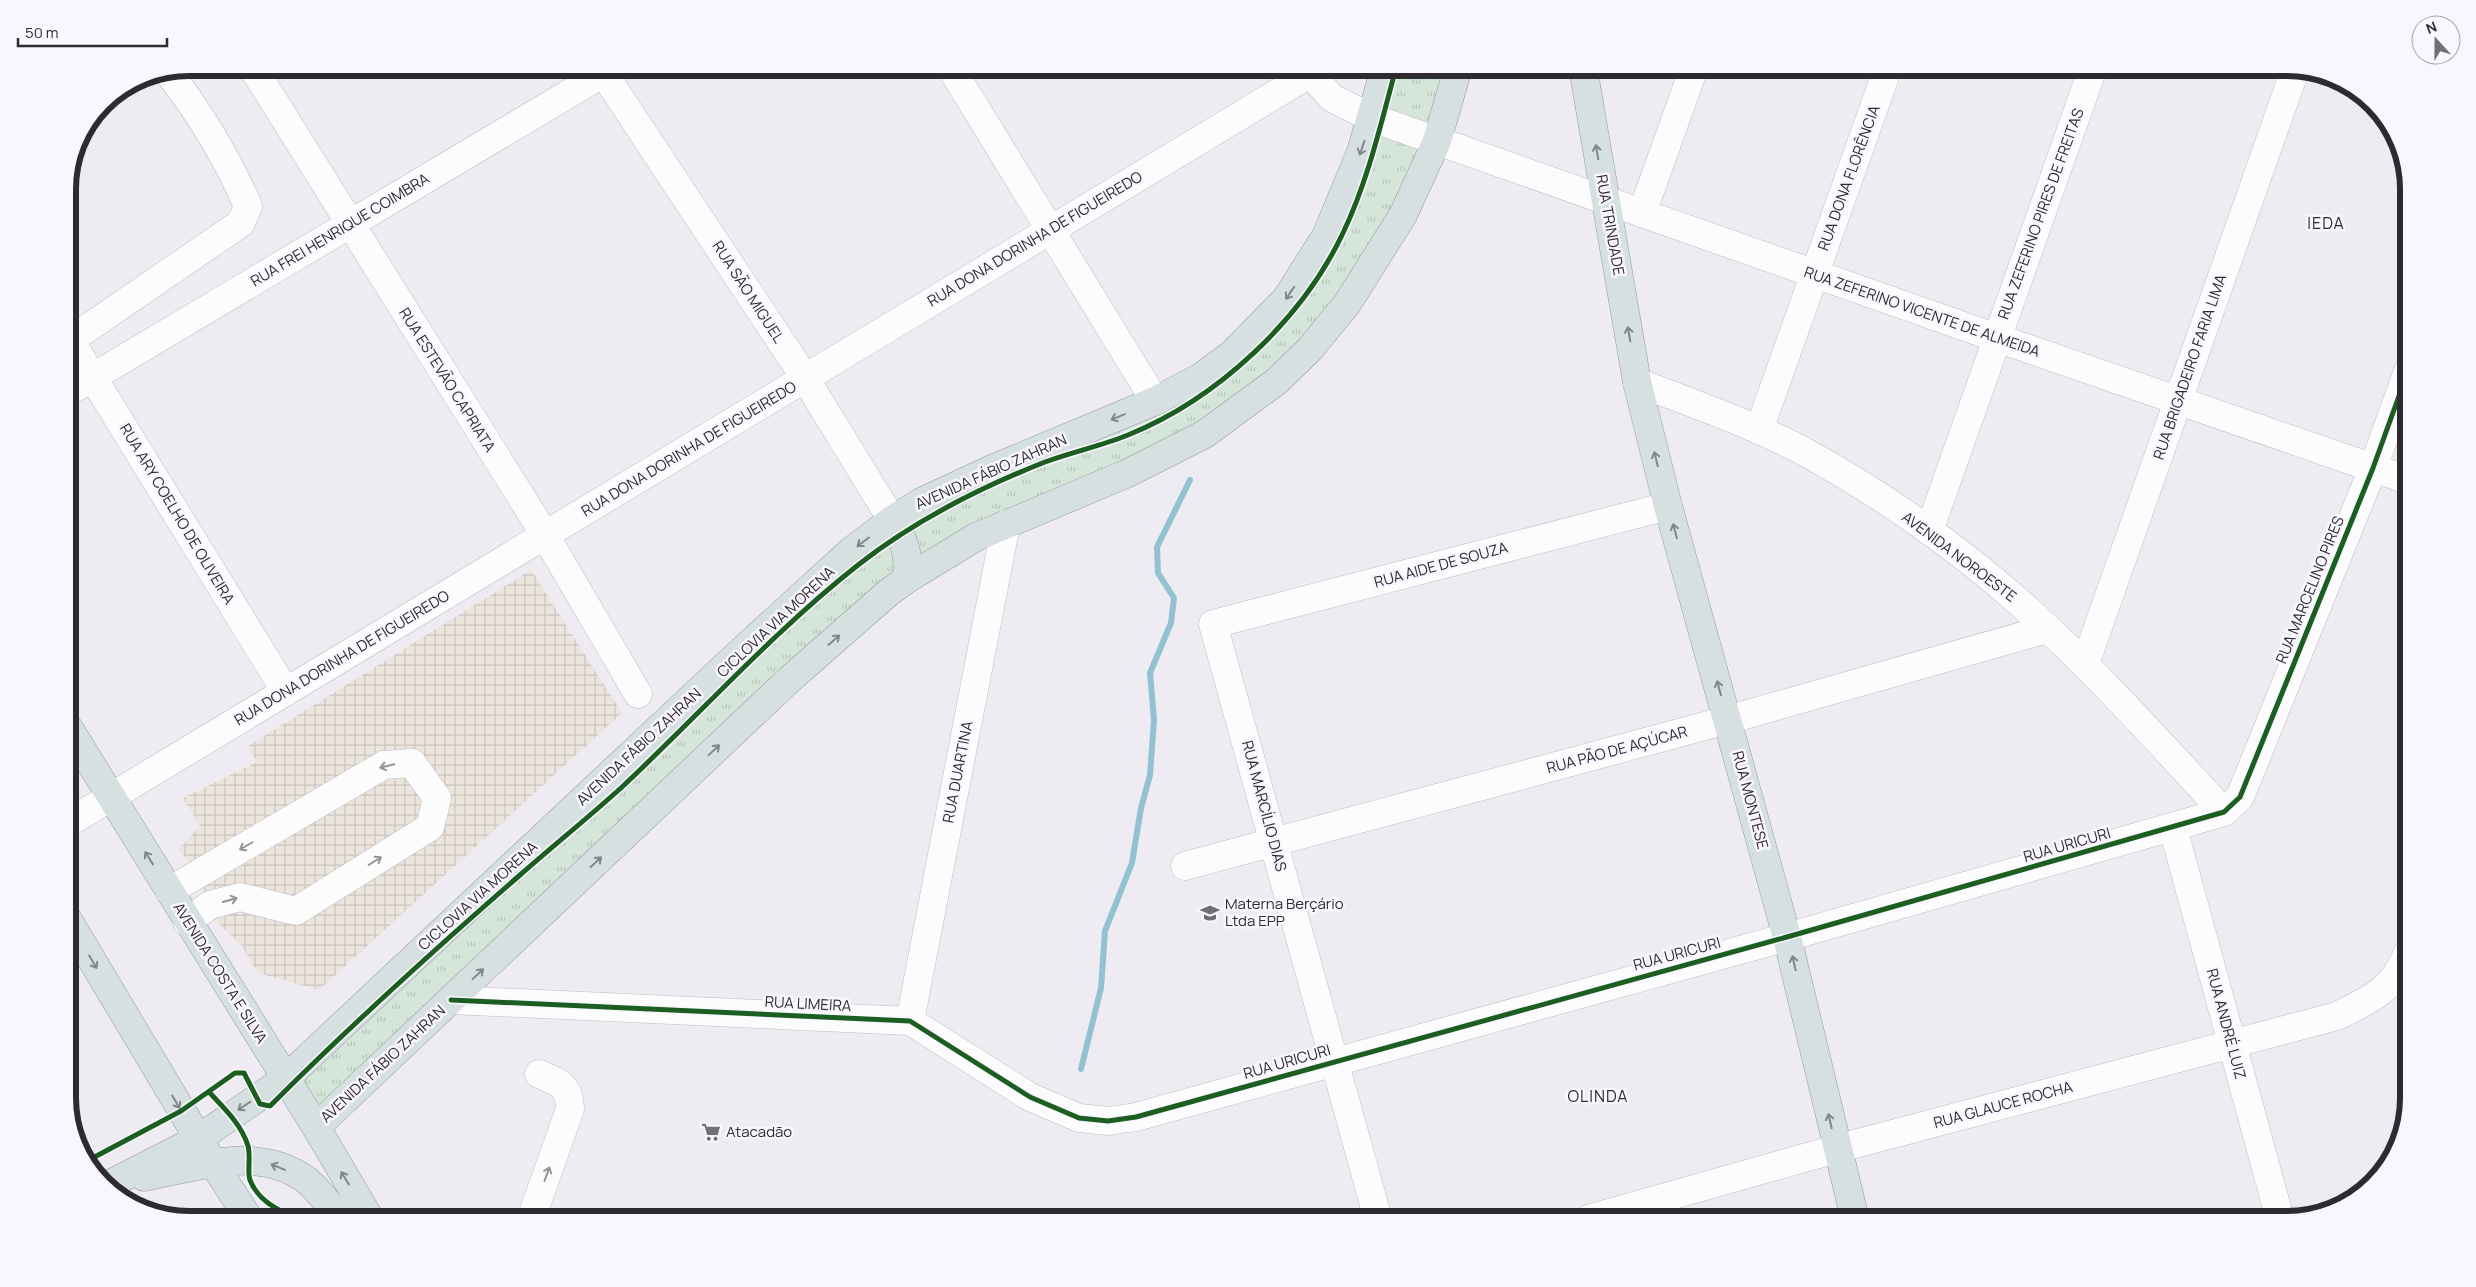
<svg xmlns="http://www.w3.org/2000/svg" width="2476" height="1287" font-family="Manrope,sans-serif">
  <style>
    .industrial { fill: url(#industrial-grid) }
    .grass { fill: url(#grass-tufts) }
    .lines { fill: none; stroke-linecap: round; stroke-linejoin: round }
    .stream { stroke: #92c1d2; stroke-width: 6 }
    .minor-casing { stroke: #bfbdc3; stroke-width: 29 }
    .major-casing { stroke: #8e9c9e; stroke-width: 29 }
    .minor { stroke: #fcfcfd; stroke-width: 28 }
    .major { stroke: #d7e0e0; stroke-width: 28 }
    .cycleway-casing { stroke: #faf6ff; stroke-width: 8 }
    .cycleway { stroke: #1b5e20; stroke-width: 5 }
    .oneway { stroke: #828688 }
    .oneway2 { stroke: #949496 }
    .labels { text-anchor: middle; stroke-width: 5; stroke-linejoin: round; paint-order: stroke }
    .street-label { font-size: 15px; fill: #2d2b30; stroke: #faf6ff }
    .poi-label { font-size: 15px; fill: #2d2b30; stroke: #faf6ff; text-anchor: start }
    .neighbourhood-label { font-size: 16px; letter-spacing: 1px; fill: #2d2b30; stroke: #faf6ff }
    .rim { fill: none; stroke: #2d2b30; stroke-width: 6 }
  </style>
  <defs>
    <pattern id="industrial-grid" width="8" height="8" patternUnits="userSpaceOnUse" patternTransform="scale(1.25)"><rect width="8" height="8" fill="#ece5dd"/><path d="M0 4h8M4 0v8" fill="none" stroke="#cbc5be"/></pattern>
    <pattern id="grass-tufts" width="24" height="20" patternUnits="userSpaceOnUse" patternTransform="scale(1.25)"><rect width="24" height="20" fill="#d5e5d9"/><path d="M3 7l-1-3M5 7V3M7 7l1-3M15 17l-1-3M17 17v-4M19 17l1-3" fill="none" stroke="#b7c5bb"/></pattern>
  </defs>
  <rect width="100%" height="100%" fill="#eeecf2"/>
  <path class="industrial" d="M531,570L622,713L319,990L258,973L241,945L212,917L192,863L178,850L200,826L183,798L257,762L248,746Z"/>
  <g class="grass">
    <path d="M1393,68H1447L1430,133L1380,116Z"/>
    <path d="M1376,130L1423,143L1398,208L1307,343L1201,427L970,532L316,1117L296,1083L742,663L894,529L1238,360Z"/>
  </g>
  <g class="lines">
    <path class="stream" d="M1081,1069L1101,988L1105,931L1132,863L1141,808L1150,775L1154,720L1150,673L1171,623L1174,598L1158,573L1157,547L1190,480"/>
    <g class="minor-casing">
      <g id="minor">
        <path d="M253,68L545,535L638,694"/>
        <path d="M600,68L805,378L892,520"/>
        <path d="M951,68L1155,401"/>
        <path d="M1305,68L1332,98L1372,118L1997,338L2408,480"/>
        <path d="M1642,213L1694,68"/>
        <path d="M68,337L286,692"/>
        <path d="M69,338L82,332L241,223L248,206C227,158 200,113 168,72"/>
        <path d="M1637,382C1696,405 1759,426 1814,457C1884,496 1961,550 2021,604C2093,668 2158,741 2224,812"/>
        <path d="M68,392L612,68"/>
        <path d="M1759,430L1888,68"/>
        <path d="M1929,531L2093,68"/>
        <path d="M2085,664L2295,70"/>
        <path d="M68,823L1309,74"/>
        <path d="M2173,828L2280,1219"/>
        <path d="M1185,866L1727,720L2047,629"/>
        <path d="M169,891L384,765L412,763L437,798L430,827L296,911L240,897L210,905L187,922"/>
        <path d="M451,1000L910,1021L1030,1097L1079,1118L1108,1121L1136,1117L1787,937L2224,812L2240,797L2373,468L2408,371"/>
        <path d="M910,1021L1006,524"/>
        <path d="M531,1219L570,1109C569,1084 559,1083 539,1074"/>
        <path d="M1378,1219L1213,624L1668,506"/>
        <path d="M1588,1219L1836,1149L2337,1016C2370,1000 2395,989 2408,952"/>
      </g>
    </g>
    <g class="major-casing">
      <g id="major">
        <path d="M1583,68L1637,382L1668,506L1787,937L1855,1219"/>
        <path d="M892,520C905,542 909,553 907,579"/>
        <path d="M68,727L316,1127L370,1219"/>
        <path d="M68,920L213,1163L249,1219"/>
        <path d="M316,1127L790,679L888,593L907,579L976,537L1126,474L1205,434L1277,381L1310,349L1347,304L1403,215L1437,141L1458,68"/>
        <path d="M144,1177C197,1167 257,1145 305,1179C319,1190 330,1206 341,1219"/>
        <path d="M110,1184L198,1139L285,1079L735,657L851,551L892,520L921,502L992,469L1155,401L1201,377L1232,354L1286,299L1326,236L1361,152L1385,68"/>
      </g>
    </g>
    <use href="#minor" class="minor"/>
    <use href="#major" class="major"/>
    <g class="cycleway-casing">
      <g id="cycleway">
        <path d="M451,1000L910,1021L1030,1097L1079,1118L1108,1121L1136,1117L1787,937L2224,812L2240,797L2373,468L2408,371"/>
        <path d="M209,1092C223,1107 242,1125 248,1146C251,1157 247,1172 250,1180C258,1201 278,1210 297,1219"/>
        <path d="M87,1161L181,1111L235,1073H244L260,1104L270,1106C350,1026 435,949 520,875C554,845 589,817 622,787C701,713 773,632 858,565C914,521 979,488 1045,462C1072,452 1101,446 1128,435C1217,399 1302,320 1343,233C1368,181 1381,123 1396,68"/>
      </g>
    </g>
    <use href="#cycleway" class="cycleway"/>
  </g>
  <defs><path id="oneway-shaft" d="M-6 0H5M1.5-3L5.5 0L1.5 3" fill="none" stroke-width="1.6" stroke-linecap="round" stroke-linejoin="round" transform="scale(1.25)"/></defs>
  <g class="oneway">
    <use href="#oneway-shaft" transform="translate(1362 148) rotate(109)"/>
    <use href="#oneway-shaft" transform="translate(1597 152) rotate(-100)"/>
    <use href="#oneway-shaft" transform="translate(1290 293) rotate(124)"/>
    <use href="#oneway-shaft" transform="translate(1629 334) rotate(-100)"/>
    <use href="#oneway-shaft" transform="translate(1118 417) rotate(158)"/>
    <use href="#oneway-shaft" transform="translate(1656 459) rotate(-104)"/>
    <use href="#oneway-shaft" transform="translate(1675 531) rotate(-105)"/>
    <use href="#oneway-shaft" transform="translate(863 542) rotate(143)"/>
    <use href="#oneway-shaft" transform="translate(834 640) rotate(-41)"/>
    <use href="#oneway-shaft" transform="translate(1719 688) rotate(-105)"/>
    <use href="#oneway-shaft" transform="translate(714 750) rotate(-43)"/>
    <use href="#oneway-shaft" transform="translate(149 858) rotate(-122)"/>
    <use href="#oneway-shaft" transform="translate(596 862) rotate(-43)"/>
    <use href="#oneway-shaft" transform="translate(93 962) rotate(59)"/>
    <use href="#oneway-shaft" transform="translate(1794 963) rotate(-103)"/>
    <use href="#oneway-shaft" transform="translate(478 974) rotate(-43)"/>
    <use href="#oneway-shaft" transform="translate(176 1102) rotate(60)"/>
    <use href="#oneway-shaft" transform="translate(244 1106) rotate(146)"/>
    <use href="#oneway-shaft" transform="translate(1830 1121) rotate(-103)"/>
    <use href="#oneway-shaft" transform="translate(278 1167) rotate(-158)"/>
    <use href="#oneway-shaft" transform="translate(345 1178) rotate(-121)"/>
  </g>
  <g class="oneway2">
    <use href="#oneway-shaft" transform="translate(387 766) rotate(167)"/>
    <use href="#oneway-shaft" transform="translate(246 846) rotate(150)"/>
    <use href="#oneway-shaft" transform="translate(375 861) rotate(-32)"/>
    <use href="#oneway-shaft" transform="translate(230 900) rotate(-16)"/>
    <use href="#oneway-shaft" transform="translate(547 1174) rotate(-70)"/>
  </g>
  <defs>
    <g id="school-bare" transform="scale(1.5)"><path d="M0-5L7-2L0 1L-7-2ZM-4 1L0 2.5L4 1V4Q0 6-4 4Z" fill="#716f74" stroke="#faf6ff" stroke-width="2.5" paint-order="stroke"/></g>
    <g id="supermarket-bare" transform="scale(1.5)"><path d="M-6-5.5h2.5l.6 2H6L4.5 2H-2.5L-4.4-4H-6ZM-1.5 3.2a1.3 1.3 0 1 0 .1 0ZM3 3.2a1.3 1.3 0 1 0 .1 0Z" fill="#716f74" stroke="#faf6ff" stroke-width="2.5" paint-order="stroke"/></g>
  </defs>
  <g fill-rule="evenodd">
    <use href="#school-bare" x="1210" y="913"/>
    <use href="#supermarket-bare" x="711" y="1132"/>
  </g>
  <g class="labels">
    <g class="street-label">
      <text transform="translate(1849 178) rotate(-70)" y="5">RUA DONA FLORÊNCIA</text>
      <text transform="translate(2041 214) rotate(-70)" y="5">RUA ZEFERINO PIRES DE FREITAS</text>
      <text transform="translate(1610 225) rotate(80)" y="5">RUA TRINDADE</text>
      <text transform="translate(340 230) rotate(-31)" y="5">RUA FREI HENRIQUE COIMBRA</text>
      <text transform="translate(1035 239) rotate(-31)" y="5">RUA DONA DORINHA DE FIGUEIREDO</text>
      <text transform="translate(748 292) rotate(57)" y="5">RUA SÃO MIGUEL</text>
      <text transform="translate(1922 312) rotate(19)" y="5">RUA ZEFERINO VICENTE DE ALMEIDA</text>
      <text transform="translate(2190 367) rotate(-71)" y="5">RUA BRIGADEIRO FARIA LIMA</text>
      <text transform="translate(447 380) rotate(58)" y="5">RUA ESTEVÃO CAPRIATA</text>
      <text transform="translate(689 449) rotate(-31)" y="5">RUA DONA DORINHA DE FIGUEIREDO</text>
      <text transform="translate(991 472) rotate(-24)" y="5">AVENIDA FÁBIO ZAHRAN</text>
      <text transform="translate(177 514) rotate(59)" y="5">RUA ARY COELHO DE OLIVEIRA</text>
      <text transform="translate(1959 557) rotate(37)" y="5">AVENIDA NOROESTE</text>
      <text transform="translate(1441 565) rotate(-15)" y="5">RUA AIDE DE SOUZA</text>
      <text transform="translate(2310 590) rotate(-68)" y="5">RUA MARCELINO PIRES</text>
      <text transform="translate(776 622) rotate(-43)" y="5">CICLOVIA VIA MORENA</text>
      <text transform="translate(342 658) rotate(-31)" y="5">RUA DONA DORINHA DE FIGUEIREDO</text>
      <text transform="translate(639 747) rotate(-43)" y="5">AVENIDA FÁBIO ZAHRAN</text>
      <text transform="translate(1617 750) rotate(-15)" y="5">RUA PÃO DE AÇÚCAR</text>
      <text transform="translate(958 772) rotate(-79)" y="5">RUA DUARTINA</text>
      <text transform="translate(1750 800) rotate(75)" y="5">RUA MONTESE</text>
      <text transform="translate(1264 806) rotate(75)" y="5">RUA MARCÍLIO DIAS</text>
      <text transform="translate(2067 845) rotate(-16)" y="5">RUA URICURI</text>
      <text transform="translate(478 896) rotate(-42)" y="5">CICLOVIA VIA MORENA</text>
      <text transform="translate(1677 954) rotate(-15)" y="5">RUA URICURI</text>
      <text transform="translate(220 973) rotate(58)" y="5">AVENIDA COSTA E SILVA</text>
      <text transform="translate(808 1004) rotate(3)" y="5">RUA LIMEIRA</text>
      <text transform="translate(2226 1024) rotate(75)" y="5">RUA ANDRÉ LUIZ</text>
      <text transform="translate(1287 1062) rotate(-16)" y="5">RUA URICURI</text>
      <text transform="translate(383 1064) rotate(-43)" y="5">AVENIDA FÁBIO ZAHRAN</text>
      <text transform="translate(2003 1105) rotate(-15)" y="5">RUA GLAUCE ROCHA</text>
    </g>
    <g class="poi-label">
      <text x="1225" y="909">Materna Berçário<tspan x="1225" dy="17">Ltda EPP</tspan></text>
      <text x="726" y="1137">Atacadão</text>
    </g>
    <g class="neighbourhood-label">
      <text x="2326" y="229">IEDA</text>
      <text x="1598" y="1102">OLINDA</text>
    </g>
  </g>
  <path d="M0 0H2476V1287H0ZM189 76H2287A113 113 0 0 1 2400 189V1098A113 113 0 0 1 2287 1211H189A113 113 0 0 1 76 1098V189A113 113 0 0 1 189 76Z" fill="#faf6ff" fill-rule="evenodd"/>
  <path class="rim" d="M189 76H2287A113 113 0 0 1 2400 189V1098A113 113 0 0 1 2287 1211H189A113 113 0 0 1 76 1098V189A113 113 0 0 1 189 76Z"/>
  <g transform="translate(2436 40) rotate(339)"><circle r="24" fill="#faf6ff" stroke="#a8a5ac"/>
  <path d="M0-4L9 19L0 12L-9 19Z" fill="#716f74"/>
  <text y="-8" font-size="14" font-weight="bold" text-anchor="middle" fill="#2d2b30">N</text>
  </g>
  <path d="M18 38v8h149v-8" fill="none" stroke="#2d2b30" stroke-width="2.5"/>
  <text x="25" y="38" font-size="15" fill="#2d2b30" stroke="#faf6ff" stroke-width="4" paint-order="stroke">50 m</text>
</svg>
